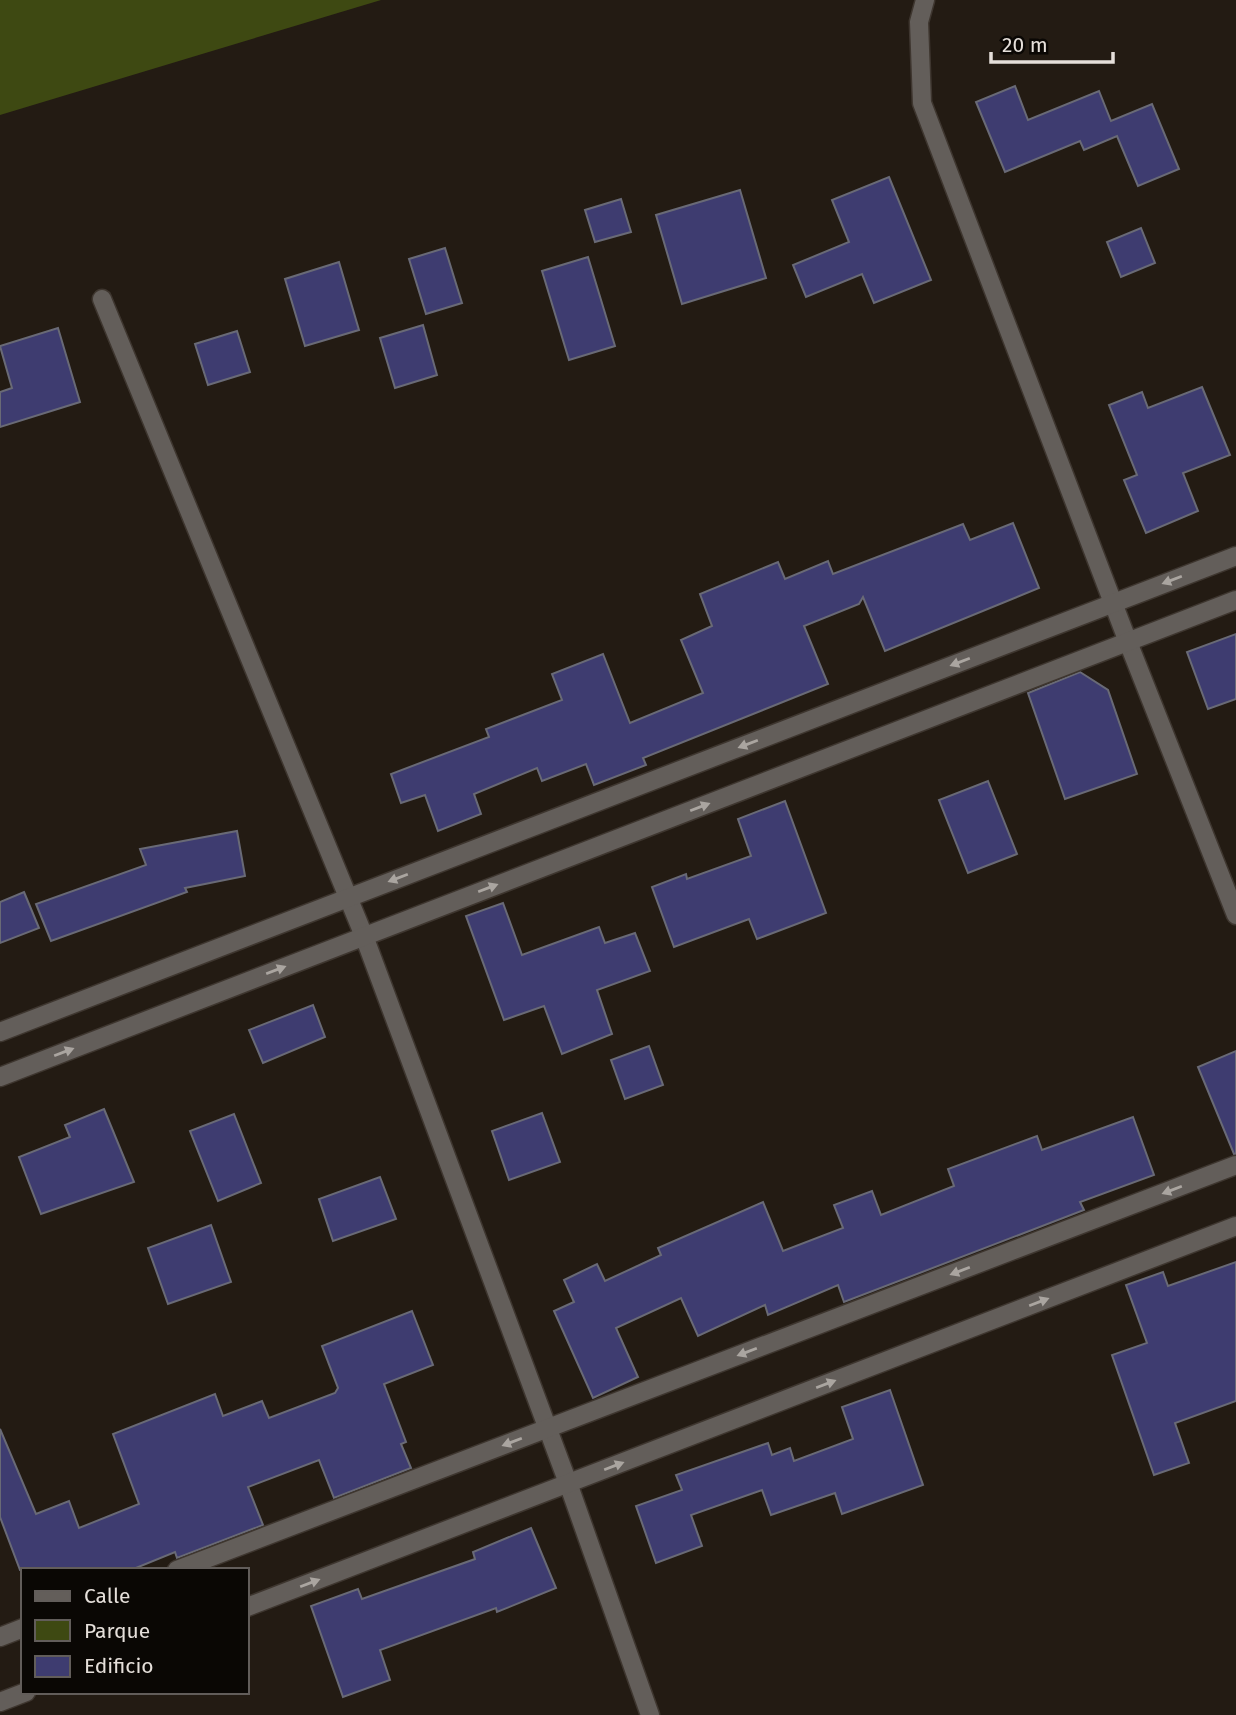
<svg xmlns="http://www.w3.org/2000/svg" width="1236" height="1715" font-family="'Fira Sans',sans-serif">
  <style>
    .green { fill: #3e4912 }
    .building { fill: #3e3c70; stroke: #696a76; stroke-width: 2 }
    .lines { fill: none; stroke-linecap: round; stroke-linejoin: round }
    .minor-casing { stroke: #3e362f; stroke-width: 21 }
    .minor { stroke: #635e5a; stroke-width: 18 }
    .oneway { fill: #aaa5a0 }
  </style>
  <rect width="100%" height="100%" fill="#231b13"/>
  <path class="green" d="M0,0H381L0,115Z"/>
  <g class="building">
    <path d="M1015,86L1028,120L1099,91L1111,121L1152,104L1179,169L1138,186L1117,136L1084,150L1080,141L1005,172L976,102Z"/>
    <path d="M889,177L931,280L874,303L862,274L806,297L793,265L849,242L832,200Z"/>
    <path d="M740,190L766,278L682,304L656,215Z"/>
    <path d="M621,199L631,232L595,242L585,210Z"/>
    <path d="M1141,228L1155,263L1121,277L1107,242Z"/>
    <path d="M445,248L462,303L426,314L409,259Z"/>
    <path d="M588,257L615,346L569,360L542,271Z"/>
    <path d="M339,262L359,330L305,346L285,279Z"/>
    <path d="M423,325L437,375L395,388L380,338Z"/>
    <path d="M58,328L80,402L0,427V392L12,388L0,346Z"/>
    <path d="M237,331L250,372L208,385L195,344Z"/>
    <path d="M1202,387L1230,455L1183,473L1198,511L1146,533L1124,480L1137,475L1109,405L1142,392L1148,408Z"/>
    <path d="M1013,523L1039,588L885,651L863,597L859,604L804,626L828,684L643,758L646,765L594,785L586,764L542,781L537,768L474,794L481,814L438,831L425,795L401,803L391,774L489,737L486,729L562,700L552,674L603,654L630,723L703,693L681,640L712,626L700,594L778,562L785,579L828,561L833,574L963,524L970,540Z"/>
    <path d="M1236,634V699L1208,709L1187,652Z"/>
    <path d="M1080,672L1108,690L1137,774L1065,799L1028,693Z"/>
    <path d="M988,781L1017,854L968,873L939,800Z"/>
    <path d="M785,801L826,913L757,939L749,919L674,947L652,887L686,874L687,879L751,856L738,819Z"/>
    <path d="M237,831L245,876L185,888L187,892L51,941L36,904L146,865L140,849Z"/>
    <path d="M24,892L39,928L0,943V902Z"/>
    <path d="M503,903L522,955L599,927L605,943L635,933L650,971L597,990L612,1034L562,1054L544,1006L504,1020L466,916Z"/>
    <path d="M313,1005L325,1037L263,1063L249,1030Z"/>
    <path d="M649,1046L663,1085L625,1099L611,1060Z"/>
    <path d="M1236,1051V1154H1234L1198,1067Z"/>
    <path d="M104,1109L134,1182L41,1214L19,1157L70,1137L65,1125Z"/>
    <path d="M542,1113L560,1162L509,1180L492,1131Z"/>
    <path d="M234,1114L261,1183L218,1201L190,1131Z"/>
    <path d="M1133,1117L1154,1175L1080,1202L1084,1210L844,1302L838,1285L768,1315L765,1305L698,1336L681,1298L616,1328L638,1377L593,1398L554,1311L574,1302L564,1280L597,1264L605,1281L661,1255L658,1248L763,1202L783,1251L843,1228L834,1205L872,1191L881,1215L954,1186L948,1169L1037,1136L1042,1150Z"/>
    <path d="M380,1177L396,1219L333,1241L319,1199Z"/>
    <path d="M211,1225L231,1282L168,1304L148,1248Z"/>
    <path d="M1236,1262V1401L1175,1423L1189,1463L1154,1475L1112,1355L1147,1343L1126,1285L1163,1272L1168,1286Z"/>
    <path d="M412,1311L433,1365L384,1384L406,1442L401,1444L411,1468L334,1498L319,1460L248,1487L263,1525L177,1558L175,1552L131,1570H20L0,1517V1429L36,1514L69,1501L79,1528L139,1504L113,1434L215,1394L223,1416L262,1401L269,1418L335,1393L338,1388L322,1346Z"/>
    <path d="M890,1390L923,1485L842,1514L835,1493L771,1515L762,1490L691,1515L702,1546L656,1563L636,1506L682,1490L676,1475L768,1443L772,1455L790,1448L794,1461L853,1439L842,1407Z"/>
    <path d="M531,1528L556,1588L497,1612L496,1608L380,1650L390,1680L343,1697L311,1606L358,1589L362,1599L475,1559L473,1552Z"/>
  </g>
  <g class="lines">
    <g class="minor-casing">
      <g id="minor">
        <path d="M925,0L919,22L922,103L1128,642L1236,915"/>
        <path d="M102,299L364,936L568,1483L650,1715"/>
        <path d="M0,1032L1236,556"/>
        <path d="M0,1077L1236,600"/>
        <path d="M177,1570L1236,1165"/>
        <path d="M247,1607L1236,1226"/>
        <path d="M0,1637L23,1628"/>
        <path d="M0,1702L26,1692"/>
      </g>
    </g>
    <use href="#minor" class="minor"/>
  </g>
  <defs><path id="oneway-solid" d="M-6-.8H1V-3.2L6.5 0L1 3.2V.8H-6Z" transform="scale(1.75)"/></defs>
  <g class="oneway">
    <use href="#oneway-solid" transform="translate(1172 580) rotate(159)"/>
    <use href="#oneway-solid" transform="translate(960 662) rotate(159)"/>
    <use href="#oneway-solid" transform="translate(748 744) rotate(159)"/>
    <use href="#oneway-solid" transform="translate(700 807) rotate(-21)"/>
    <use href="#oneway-solid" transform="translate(398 878) rotate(159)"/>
    <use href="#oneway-solid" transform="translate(488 888) rotate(-21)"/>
    <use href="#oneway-solid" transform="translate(276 970) rotate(-21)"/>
    <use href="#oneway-solid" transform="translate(64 1052) rotate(-21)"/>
    <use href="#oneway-solid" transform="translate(1172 1190) rotate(159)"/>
    <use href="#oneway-solid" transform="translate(960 1271) rotate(159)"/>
    <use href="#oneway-solid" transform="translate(1039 1302) rotate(-21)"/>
    <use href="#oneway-solid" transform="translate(747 1352) rotate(159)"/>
    <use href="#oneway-solid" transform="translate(826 1384) rotate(-21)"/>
    <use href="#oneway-solid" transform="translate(512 1442) rotate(159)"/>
    <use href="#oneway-solid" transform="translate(614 1466) rotate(-21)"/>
    <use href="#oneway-solid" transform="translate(310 1583) rotate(-21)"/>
  </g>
  <rect x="21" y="1568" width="228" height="126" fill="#0a0704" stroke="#625d5a" stroke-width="2"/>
  <rect x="35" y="1591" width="35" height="10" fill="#635e5a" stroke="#625d5a" stroke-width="2"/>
  <text x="84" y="1603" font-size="21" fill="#e5dfda">Calle</text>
  <rect x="35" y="1620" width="35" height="21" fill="#3e4912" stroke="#625d5a" stroke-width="2"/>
  <text x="84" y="1638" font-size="21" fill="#e5dfda">Parque</text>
  <rect x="35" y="1656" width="35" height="21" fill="#3e3c70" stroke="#625d5a" stroke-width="2"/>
  <text x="84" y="1673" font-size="21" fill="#e5dfda">Edificio</text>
  <path d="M991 52v10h122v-10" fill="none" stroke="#e5dfda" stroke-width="3.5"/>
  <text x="1002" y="52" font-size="21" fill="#e5dfda" stroke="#0a0704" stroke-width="5" paint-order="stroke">20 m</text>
</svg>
